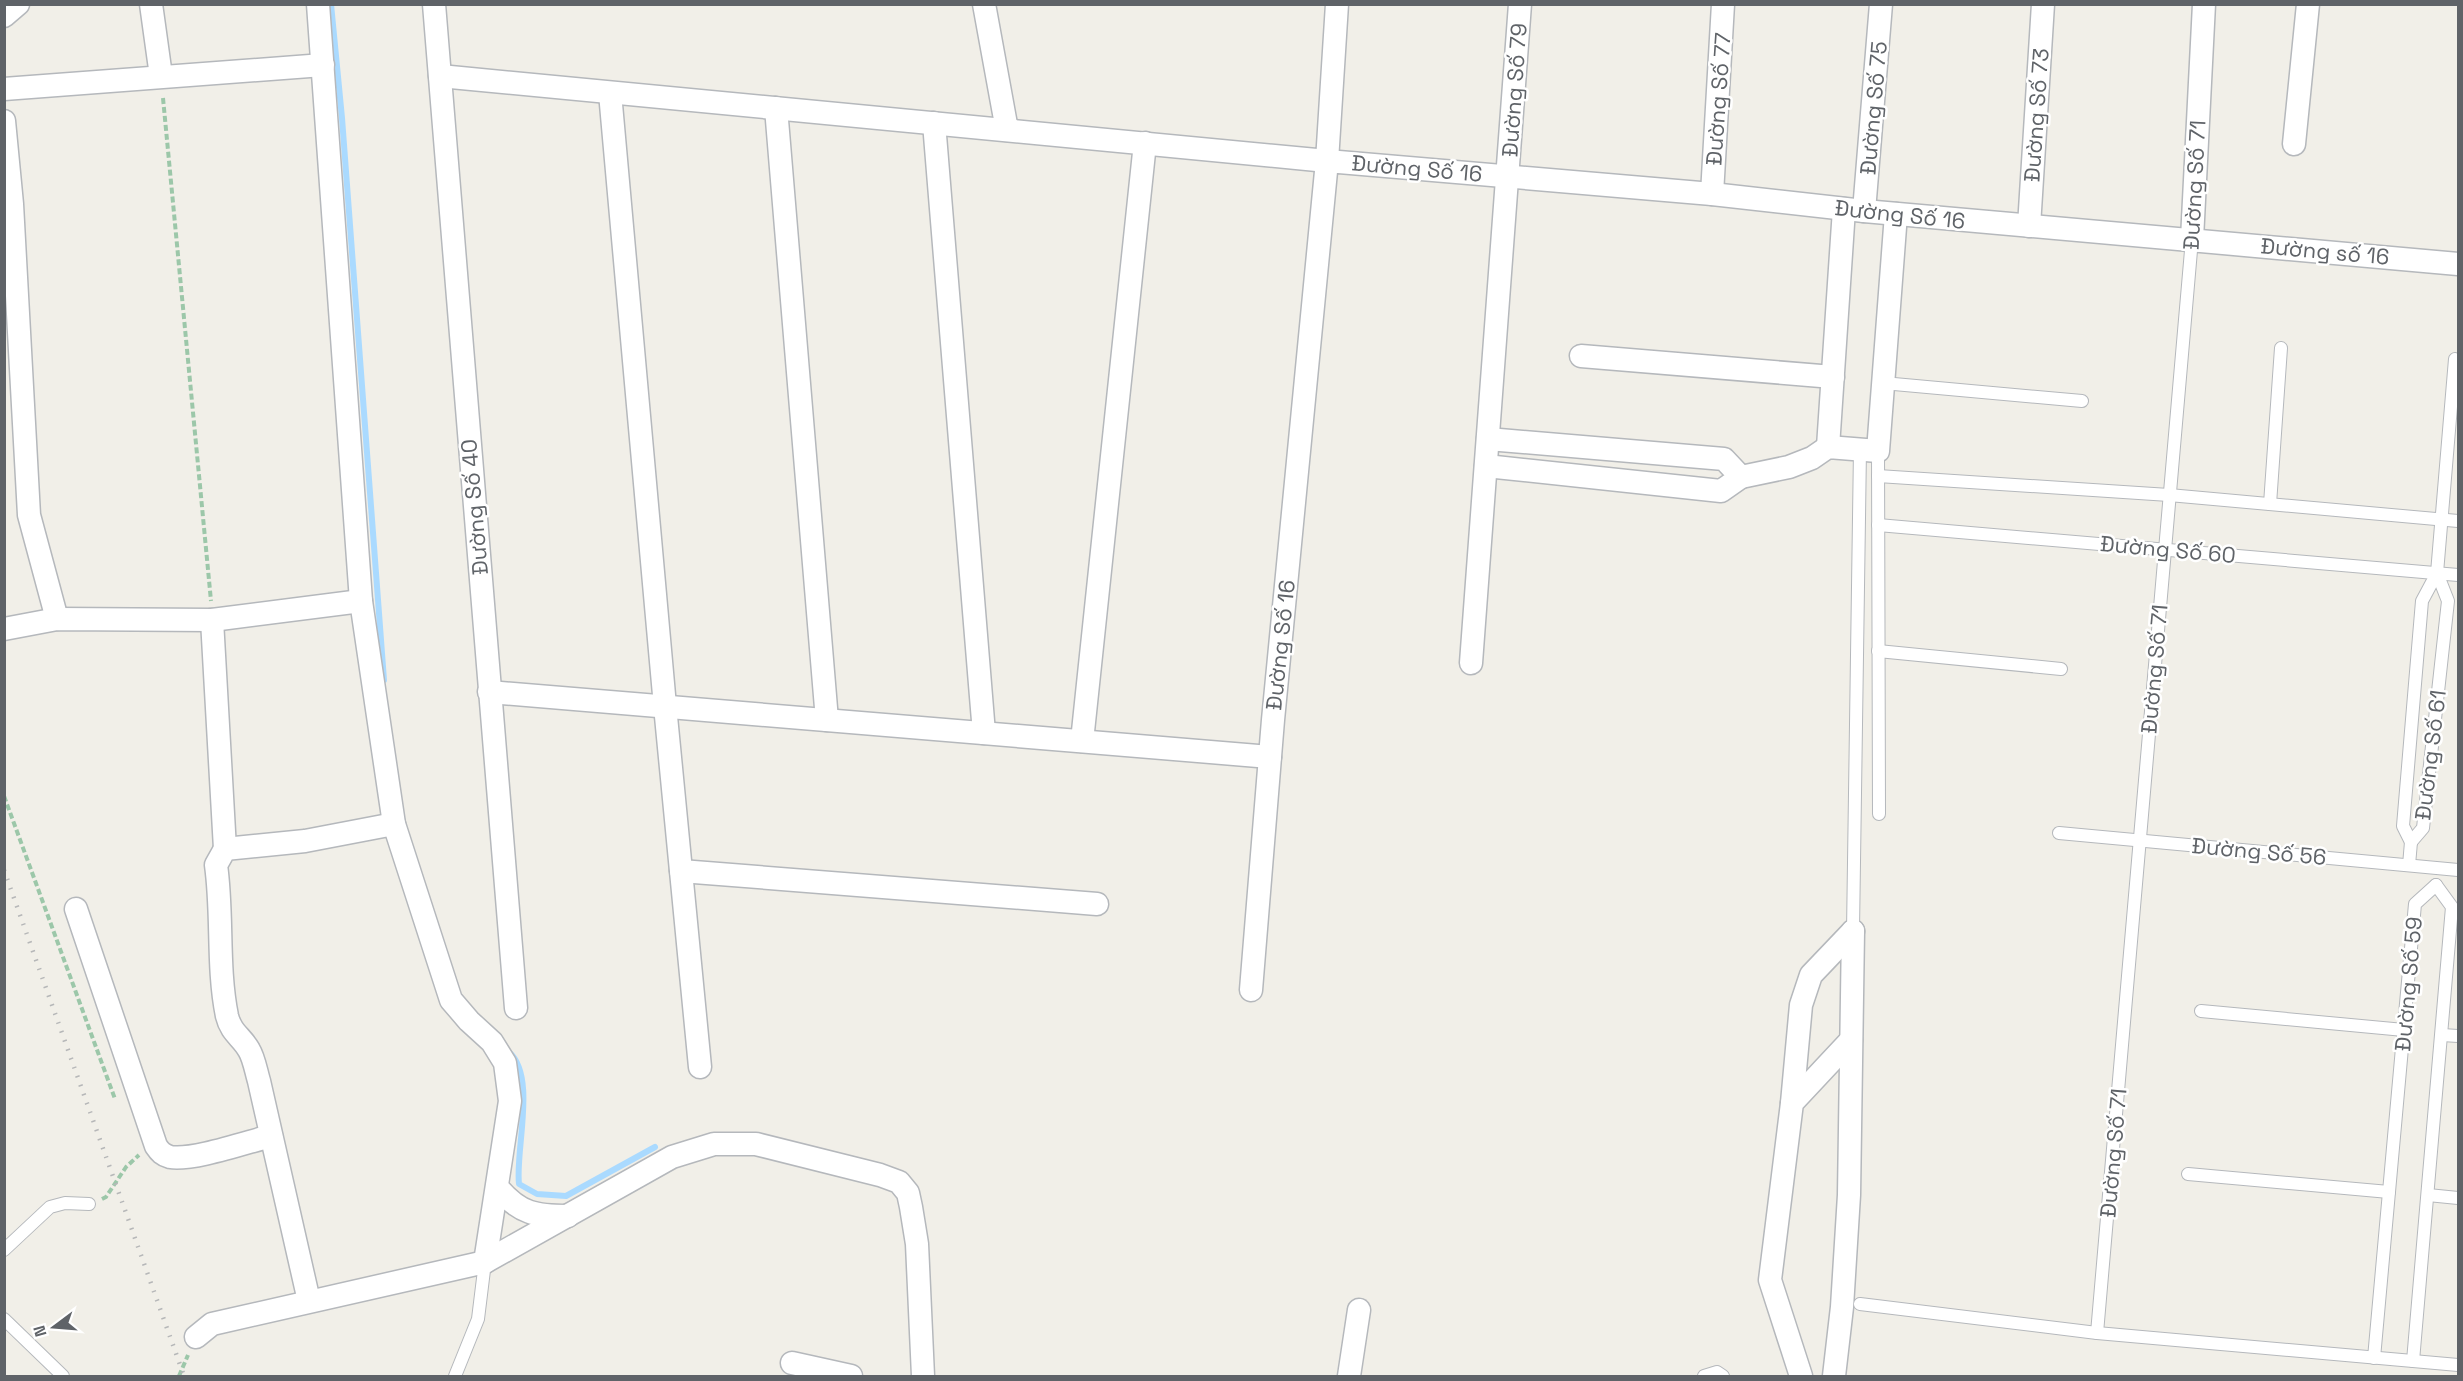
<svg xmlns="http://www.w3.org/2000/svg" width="2463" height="1381" font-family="'Space Grotesk',sans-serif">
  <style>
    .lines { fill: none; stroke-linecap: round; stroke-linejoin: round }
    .stream { stroke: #aadaff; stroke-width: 6 }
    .lane-casing { stroke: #b5b8bc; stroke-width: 14 }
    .street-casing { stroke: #b5b8bc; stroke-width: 25 }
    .path { stroke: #9cc7a9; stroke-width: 4; stroke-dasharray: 6 3; stroke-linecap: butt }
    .lane { stroke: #fff; stroke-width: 12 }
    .street { stroke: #fff; stroke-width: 22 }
    .rail { stroke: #b6b7b8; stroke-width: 4.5; stroke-dasharray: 1.5 8; stroke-linecap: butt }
    .labels { text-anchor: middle; stroke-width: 5; stroke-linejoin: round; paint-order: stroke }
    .street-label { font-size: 22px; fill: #5f6368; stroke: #fff }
  </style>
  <rect width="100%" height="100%" fill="#f1efe8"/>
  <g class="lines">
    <g class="stream">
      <path d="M331,4L342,118L384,680"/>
      <path d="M509,1052C537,1077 515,1150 519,1184L537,1194L566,1196L655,1147"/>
    </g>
    <g class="lane-casing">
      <g id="lane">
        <path d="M1883,383L2082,401"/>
        <path d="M1878,451L1879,814"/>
        <path d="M1878,476L2169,495L2458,521"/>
        <path d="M2270,504L2281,348"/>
        <path d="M1878,525L2458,575"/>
        <path d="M1878,651L2061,669"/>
        <path d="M2059,833L2458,870"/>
        <path d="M2411,842L2403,826L2422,601L2437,573L2455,359"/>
        <path d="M2411,842L2423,828L2448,601L2437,573"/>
        <path d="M2409,865L2411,842"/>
        <path d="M1853,931L1860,449"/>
        <path d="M2201,1011L2404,1030"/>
        <path d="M2442,1035L2458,1036"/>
        <path d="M2188,1174L2389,1192"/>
        <path d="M2428,1195L2458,1198"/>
        <path d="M4,1250L50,1207L65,1203L89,1204"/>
        <path d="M1860,1304L2097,1333L2458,1365"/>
        <path d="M4,1319L63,1376"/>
        <path d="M2097,1333L2192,239"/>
        <path d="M2374,1358L2415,904L2436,885"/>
        <path d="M2413,1361L2452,907L2436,885"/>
        <path d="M455,1376L478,1319L485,1262"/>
        <path d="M1704,1376L1717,1372L1723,1376"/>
      </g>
    </g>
    <g class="street-casing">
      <g id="street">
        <path d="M151,4L161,76"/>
        <path d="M318,4L361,601L394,824L451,1000L469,1021L492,1042L505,1063L510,1101L485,1262"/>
        <path d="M434,4L516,1008"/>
        <path d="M984,4L1007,130"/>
        <path d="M4,16L18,4"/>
        <path d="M440,76L1327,161L1337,4"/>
        <path d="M4,89L323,65"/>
        <path d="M610,93L665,706L700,1067"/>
        <path d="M776,108L827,720"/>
        <path d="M4,121L12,204L29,515L57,619"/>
        <path d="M934,123L984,733"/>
        <path d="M2294,144L2308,4"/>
        <path d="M1712,194L1723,4"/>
        <path d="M1864,211L1881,4"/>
        <path d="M2029,226L2043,4"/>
        <path d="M2192,239L2204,4"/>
        <path d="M1581,356L1833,377"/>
        <path d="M1828,447L1844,209"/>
        <path d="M1486,466L1721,491L1741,477L1724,459L1488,439"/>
        <path d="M1741,477L1789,467L1812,458L1828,447L1878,451L1896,214"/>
        <path d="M212,620L225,849"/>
        <path d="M4,629L57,619L212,620L361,601"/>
        <path d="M1471,663L1520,4"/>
        <path d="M489,692L1270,757"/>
        <path d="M1082,741L1145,143"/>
        <path d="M681,871L1097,904"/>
        <path d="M76,909L156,1146C160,1152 163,1155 170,1157C192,1161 247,1142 271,1136"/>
        <path d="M1251,990L1273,720L1327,161L1712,194L1864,211L2458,264"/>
        <path d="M1792,1103L1801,1005L1811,975L1853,931"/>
        <path d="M498,1188C520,1214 536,1216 568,1216"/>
        <path d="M309,1301L259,1081C256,1071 254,1058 249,1050C242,1037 231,1033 227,1016C217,967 223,914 216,865L225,849L305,841L394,824"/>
        <path d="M196,1337L212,1324L485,1262L672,1157L714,1144H756L880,1175L899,1182L908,1193L911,1207L917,1244L923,1376"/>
        <path d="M792,1363L851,1376"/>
        <path d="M1349,1376L1359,1310"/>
        <path d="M1801,1376L1770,1280L1792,1103L1851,1040"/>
        <path d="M1834,1376L1842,1307L1849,1195L1853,931"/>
      </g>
    </g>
    <g class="path">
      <path d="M163,98L211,601"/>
      <path d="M4,796L115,1099"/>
      <path d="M102,1199L106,1197L126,1167L139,1155"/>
      <path d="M179,1376L188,1355"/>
    </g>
    <use href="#lane" class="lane"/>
    <use href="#street" class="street"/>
    <path class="rail" d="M4,870L184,1376"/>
  </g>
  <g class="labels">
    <g class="street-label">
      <text transform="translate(1514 90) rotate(-86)" y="8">Đường Số 79</text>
      <text transform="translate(1718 99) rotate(-86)" y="8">Đường Số 77</text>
      <text transform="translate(1873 108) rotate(-85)" y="8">Đường Số 75</text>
      <text transform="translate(2036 115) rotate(-86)" y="8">Đường Số 73</text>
      <text transform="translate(1417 168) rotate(5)" y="8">Đường Số 16</text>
      <text transform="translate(2194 185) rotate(-87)" y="8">Đường Số 71</text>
      <text transform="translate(1900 214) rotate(6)" y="8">Đường Số 16</text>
      <text transform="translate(2325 251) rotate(5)" y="8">Đường số 16</text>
      <text transform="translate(474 507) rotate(-95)" y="8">Đường Số 40</text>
      <text transform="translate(2168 549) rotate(5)" y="8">Đường Số 60</text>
      <text transform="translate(1280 645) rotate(-84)" y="8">Đường Số 16</text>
      <text transform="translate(2154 669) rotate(-85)" y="8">Đường Số 71</text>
      <text transform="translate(2430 755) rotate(-83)" y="8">Đường Số 61</text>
      <text transform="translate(2259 851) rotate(5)" y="8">Đường Số 56</text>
      <text transform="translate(2408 984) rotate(-85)" y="8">Đường Số 59</text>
      <text transform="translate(2113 1153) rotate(-85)" y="8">Đường Số 71</text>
    </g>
  </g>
  <rect width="2463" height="1381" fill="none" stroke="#5f6368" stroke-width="12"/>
  <g transform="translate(54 1327) rotate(254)" stroke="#ffffff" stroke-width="4.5" paint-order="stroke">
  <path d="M0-4.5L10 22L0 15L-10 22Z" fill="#5f6368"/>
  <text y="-9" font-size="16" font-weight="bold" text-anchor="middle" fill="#5f6368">N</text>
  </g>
</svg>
